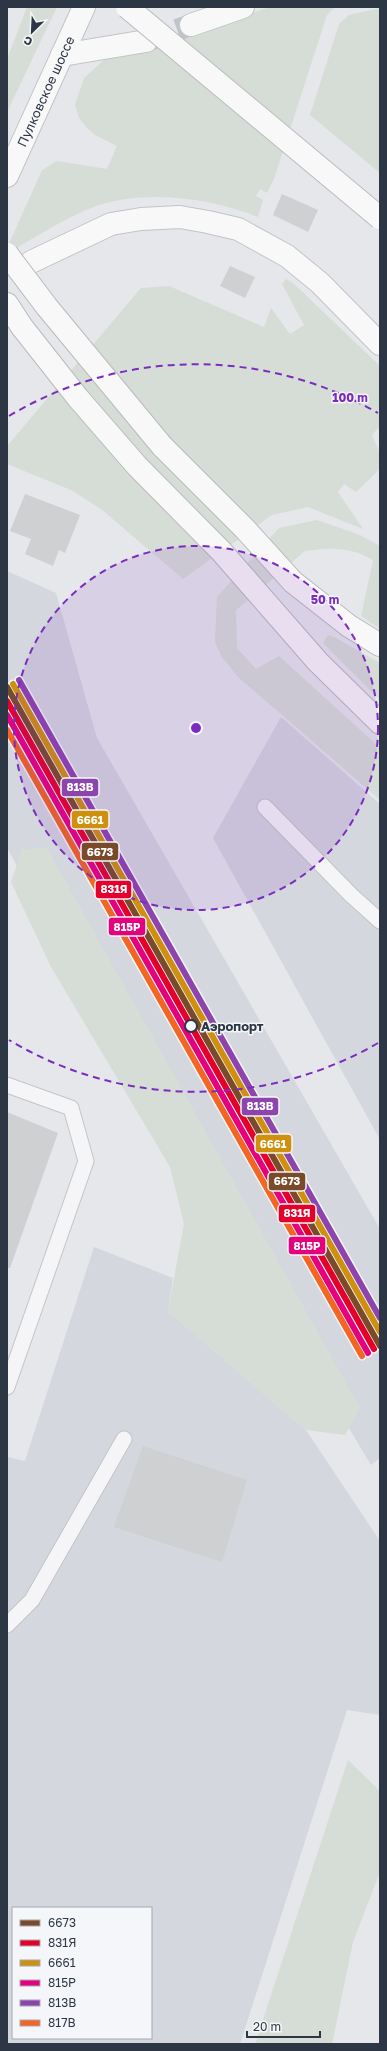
<svg xmlns="http://www.w3.org/2000/svg" width="387" height="2051" font-family="'Golos Text',sans-serif">
  <style>
    .built { fill: #d4d7dd; fill-rule: evenodd }
    .green { fill: #d6ddd6 }
    .building { fill: #ced0d2 }
    .lines { fill: none; stroke-linecap: round; stroke-linejoin: round }
    .secondary-tunnel { stroke: #c0c4c9; stroke-width: 22; stroke-dasharray: 22 11; stroke-linecap: butt }
    .lane-casing { stroke: #c3c5c8; stroke-width: 17 }
    .secondary-casing { stroke: #c3c5c8; stroke-width: 24 }
    .primary-casing { stroke: #c2c4c8; stroke-width: 24 }
    .highway-casing { stroke: #b8bbbf; stroke-width: 24 }
    .lane { stroke: #f5f5f7; stroke-width: 15 }
    .secondary { stroke: #f8f8f8; stroke-width: 22 }
    .primary { stroke: #f8f8f8; stroke-width: 22 }
    .highway { stroke: #f8f8f8; stroke-width: 22 }
    .highway-bridge-casing { stroke: #b8bbbf; stroke-width: 24; stroke-linecap: butt }
    .highway-bridge { stroke: #f8f8f8; stroke-width: 22 }
    .rail-1-casing { stroke: #f4f6f9; stroke-width: 9 }
    .rail-2-casing { stroke: #f4f6f9; stroke-width: 9 }
    .rail-3-casing { stroke: #f4f6f9; stroke-width: 9 }
    .rail-4-casing { stroke: #f4f6f9; stroke-width: 9 }
    .rail-5-casing { stroke: #f4f6f9; stroke-width: 9 }
    .rail-6-casing { stroke: #f4f6f9; stroke-width: 9 }
    .rail-1 { stroke: #7a4b2a; stroke-width: 6 }
    .rail-2 { stroke: #e4002b; stroke-width: 6 }
    .rail-3 { stroke: #ce900e; stroke-width: 6 }
    .rail-4 { stroke: #e5007d; stroke-width: 6 }
    .rail-5 { stroke: #8e44ad; stroke-width: 6 }
    .rail-6 { stroke: #f26522; stroke-width: 6 }
    .ring { fill: none; stroke: #7b2cbf; stroke-width: 2; stroke-dasharray: 7 5 }
    .stop-dot { fill: #f4f6f9; stroke: #2c3644; stroke-width: 2 }
    .labels { text-anchor: middle; dominant-baseline: central; stroke-width: 3; stroke-linejoin: round; paint-order: stroke }
    .street-label { font-size: 13px; fill: #2c3644; stroke: #f4f6f9 }
    .stop-label { font-size: 13px; font-weight: bold; fill: #2c3644; stroke: #f4f6f9; text-anchor: start }
    .centre { fill: #7b2cbf; stroke: #f4f6f9; stroke-width: 2 }
    .ring-label { font-size: 12px; text-anchor: middle; font-weight: bold; fill: #7b2cbf; stroke: #f4f6f9; stroke-width: 3; stroke-linejoin: round; paint-order: stroke }
    .line-badge { stroke: #f4f6f9; stroke-width: 1.5 }
    .badge-label { font-size: 11px; text-anchor: middle; font-weight: bold; fill: #fff }
  </style>
  <rect width="100%" height="100%" fill="#e5e7ea"/>
  <g class="built">
    <polygon points="7,571 56,593 97,738 380,1229 380,1458 371,1465 79,975 7,848"/>
    <polygon points="281,717 380,804 379,1138 213,838"/>
    <path d="M94 1247 173 1278 168 1311 306 1430 380 1541V1715L347 1710 240 2044H7V1457L25 1461ZM13 1908H151V2038H13Z"/>
  </g>
  <g class="green">
    <polygon points="27,7 57,7 7,112 7,59"/>
    <path d="M271 7H335L327 15 274 179 267 193 260 189 256 196 263 200 258 217C211 198 145 189 96 206 65 218 35 237 7 254V248L42 170 57 161 107 169 117 146 95 135 87 128 79 118 75 105 84 78 106 58Z"/>
    <polygon points="380,8 380,173 310,115 339,24 349,15"/>
    <polygon points="286,279 293,283 380,366 380,426 372,435 380,453 380,469 356,492 344,484 338,492 363,529 308,507 272,515 183,579 101,509 71,490 7,464 7,446 141,288 169,286 264,327 271,308 290,334 304,325 282,284"/>
    <path d="M317 520 360 535 380 546V629L361 616 373 560C352 547 329 547 305 551L236 610 237 648 256 669 279 656 380 748V800L238 677 222 657 215 642 217 597 279 528Z"/>
    <polygon points="328,635 334,637 380,663 380,700 323,643"/>
    <polygon points="47,848 360,1408 345,1435 306,1430 168,1311 184,1224 170,1167 51,967 11,882 22,849"/>
    <polygon points="348,1760 380,1791 380,1872 353,1942 332,2044 255,2044"/>
  </g>
  <g class="building">
    <polygon points="282,194 318,210 308,232 273,215"/>
    <polygon points="230,266 255,277 245,298 220,286"/>
    <polygon points="25,494 80,515 65,553 59,550 53,566 25,554 31,539 10,531"/>
    <polygon points="7,1112 58,1133 10,1268 7,1268"/>
    <polygon points="143,1446 247,1480 222,1562 114,1527"/>
  </g>
  <g class="lines">
    <polyline class="secondary-tunnel" points="146,41 191,25"/>
    <defs>
      <g id="lane">
        <polyline points="265,807 351,895 380,921"/>
        <polyline points="7,1085 71,1108 86,1161 7,1387"/>
        <polyline points="7,1625 32,1600 124,1439"/>
      </g>
      <g id="secondary">
        <polyline points="191,25 243,7"/>
        <polyline points="62,55 146,41"/>
      </g>
      <g id="primary">
        <path id="s1" d="M7 176 84 7"/>
        <polyline points="31,262 111,224 141,219 180,217 208,222 238,229 287,256 320,283 380,344"/>
      </g>
      <g id="highway">
        <polyline points="7,304 22,327 78,398 137,466 221,551 318,662 380,723"/>
        <polyline points="162,446 245,529 293,582 349,626 380,645"/>
      </g>
    </defs>
    <use href="#lane" class="lane-casing"/>
    <use href="#secondary" class="secondary-casing"/>
    <use href="#primary" class="primary-casing"/>
    <use href="#highway" class="highway-casing"/>
    <use href="#lane" class="lane"/>
    <use href="#secondary" class="secondary"/>
    <use href="#primary" class="primary"/>
    <use href="#highway" class="highway"/>
    <defs>
      <g id="highway-bridge">
        <polyline points="127,7 380,218"/>
        <polyline points="7,254 47,307 162,446"/>
      </g>
    </defs>
    <use href="#highway-bridge" class="highway-bridge-casing"/>
    <use href="#highway-bridge" class="highway-bridge"/>
    <defs>
      <polyline id="rail-1" points="7,687 380,1346"/>
      <polyline id="rail-2" points="7,701 374,1349"/>
      <polyline id="rail-3" points="13,684 380,1332"/>
      <polyline id="rail-4" points="7,715 368,1353"/>
      <polyline id="rail-5" points="19,680 380,1318"/>
      <polyline id="rail-6" points="7,730 362,1356"/>
    </defs>
    <use href="#rail-1" class="rail-1-casing"/>
    <use href="#rail-2" class="rail-2-casing"/>
    <use href="#rail-3" class="rail-3-casing"/>
    <use href="#rail-4" class="rail-4-casing"/>
    <use href="#rail-5" class="rail-5-casing"/>
    <use href="#rail-6" class="rail-6-casing"/>
    <use href="#rail-1" class="rail-1"/>
    <use href="#rail-2" class="rail-2"/>
    <use href="#rail-3" class="rail-3"/>
    <use href="#rail-4" class="rail-4"/>
    <use href="#rail-5" class="rail-5"/>
    <use href="#rail-6" class="rail-6"/>
  </g>
  <circle cx="196" cy="728" r="182" fill="#7b2cbf" fill-opacity=".12"/>
  <g class="ring">
    <circle cx="196" cy="728" r="182"/>
    <path d="M378 1043A364 364 0 0 1 9 1040M9 416A364 364 0 0 1 378 413"/>
  </g>
  <circle class="stop-dot" cx="191" cy="1026" r="6"/>
  <g class="labels">
    <g class="street-label">
      <text stroke="none"><textPath href="#s1" startOffset="93">Пулковское шоссе</textPath></text>
    </g>
    <g class="stop-label">
      <text x="201" y="1026">Аэропорт</text>
    </g>
  </g>
  <circle cx="196" cy="728" r="6" class="centre"/>
  <g class="ring-label">
    <text x="350" y="402">100 m</text>
    <text x="325" y="604">50 m</text>
  </g>
  <g class="line-badge">
    <rect x="61" y="778" width="38" height="19" rx="4" fill="#8e44ad"/>
    <rect x="71" y="810" width="38" height="19" rx="4" fill="#ce900e"/>
    <rect x="81" y="842" width="38" height="19" rx="4" fill="#7a4b2a"/>
    <rect x="95" y="880" width="37" height="19" rx="4" fill="#e4002b"/>
    <rect x="108" y="917" width="38" height="19" rx="4" fill="#e5007d"/>
    <rect x="241" y="1097" width="38" height="19" rx="4" fill="#8e44ad"/>
    <rect x="255" y="1134" width="37" height="19" rx="4" fill="#ce900e"/>
    <rect x="268" y="1172" width="38" height="19" rx="4" fill="#7a4b2a"/>
    <rect x="278" y="1204" width="38" height="19" rx="4" fill="#e4002b"/>
    <rect x="288" y="1236" width="38" height="19" rx="4" fill="#e5007d"/>
  </g>
  <g class="badge-label">
    <text x="80" y="791">813В</text>
    <text x="90" y="824">6661</text>
    <text x="100" y="856">6673</text>
    <text x="114" y="893">831Я</text>
    <text x="127" y="931">815Р</text>
    <text x="260" y="1110">813В</text>
    <text x="273" y="1148">6661</text>
    <text x="287" y="1185">6673</text>
    <text x="297" y="1217">831Я</text>
    <text x="307" y="1250">815Р</text>
  </g>
  <rect width="387" height="2051" fill="none" stroke="#2c3644" stroke-width="16"/>
  <rect x="12" y="1907" width="140" height="132" fill="#f4f6f9" stroke="#a4a9b1"/>
  <rect x="20" y="1920" width="20" height="6" fill="#7a4b2a" stroke="#a4a9b1"/>
  <text x="48" y="1927" font-size="12" fill="#2c3644">6673</text>
  <rect x="20" y="1940" width="20" height="6" fill="#e4002b" stroke="#a4a9b1"/>
  <text x="48" y="1947" font-size="12" fill="#2c3644">831Я</text>
  <rect x="20" y="1960" width="20" height="6" fill="#ce900e" stroke="#a4a9b1"/>
  <text x="48" y="1967" font-size="12" fill="#2c3644">6661</text>
  <rect x="20" y="1980" width="20" height="6" fill="#e5007d" stroke="#a4a9b1"/>
  <text x="48" y="1987" font-size="12" fill="#2c3644">815Р</text>
  <rect x="20" y="2000" width="20" height="6" fill="#8e44ad" stroke="#a4a9b1"/>
  <text x="48" y="2007" font-size="12" fill="#2c3644">813В</text>
  <rect x="20" y="2020" width="20" height="6" fill="#f26522" stroke="#a4a9b1"/>
  <text x="48" y="2027" font-size="12" fill="#2c3644">817В</text>
  <g transform="translate(32 32) rotate(204)" stroke="#f4f6f9" stroke-width="3" paint-order="stroke">
  <path d="M0-3L7 15L0 10L-7 15Z" fill="#2c3644"/>
  <text y="-6" font-size="11" font-weight="bold" text-anchor="middle" fill="#2c3644">С</text>
  </g>
  <path d="M247 2031v6h73v-6" fill="none" stroke="#2c3644" stroke-width="2"/>
  <text x="253" y="2031" font-size="12" fill="#2c3644" stroke="#f4f6f9" stroke-width="3" paint-order="stroke">20 m</text>
</svg>
